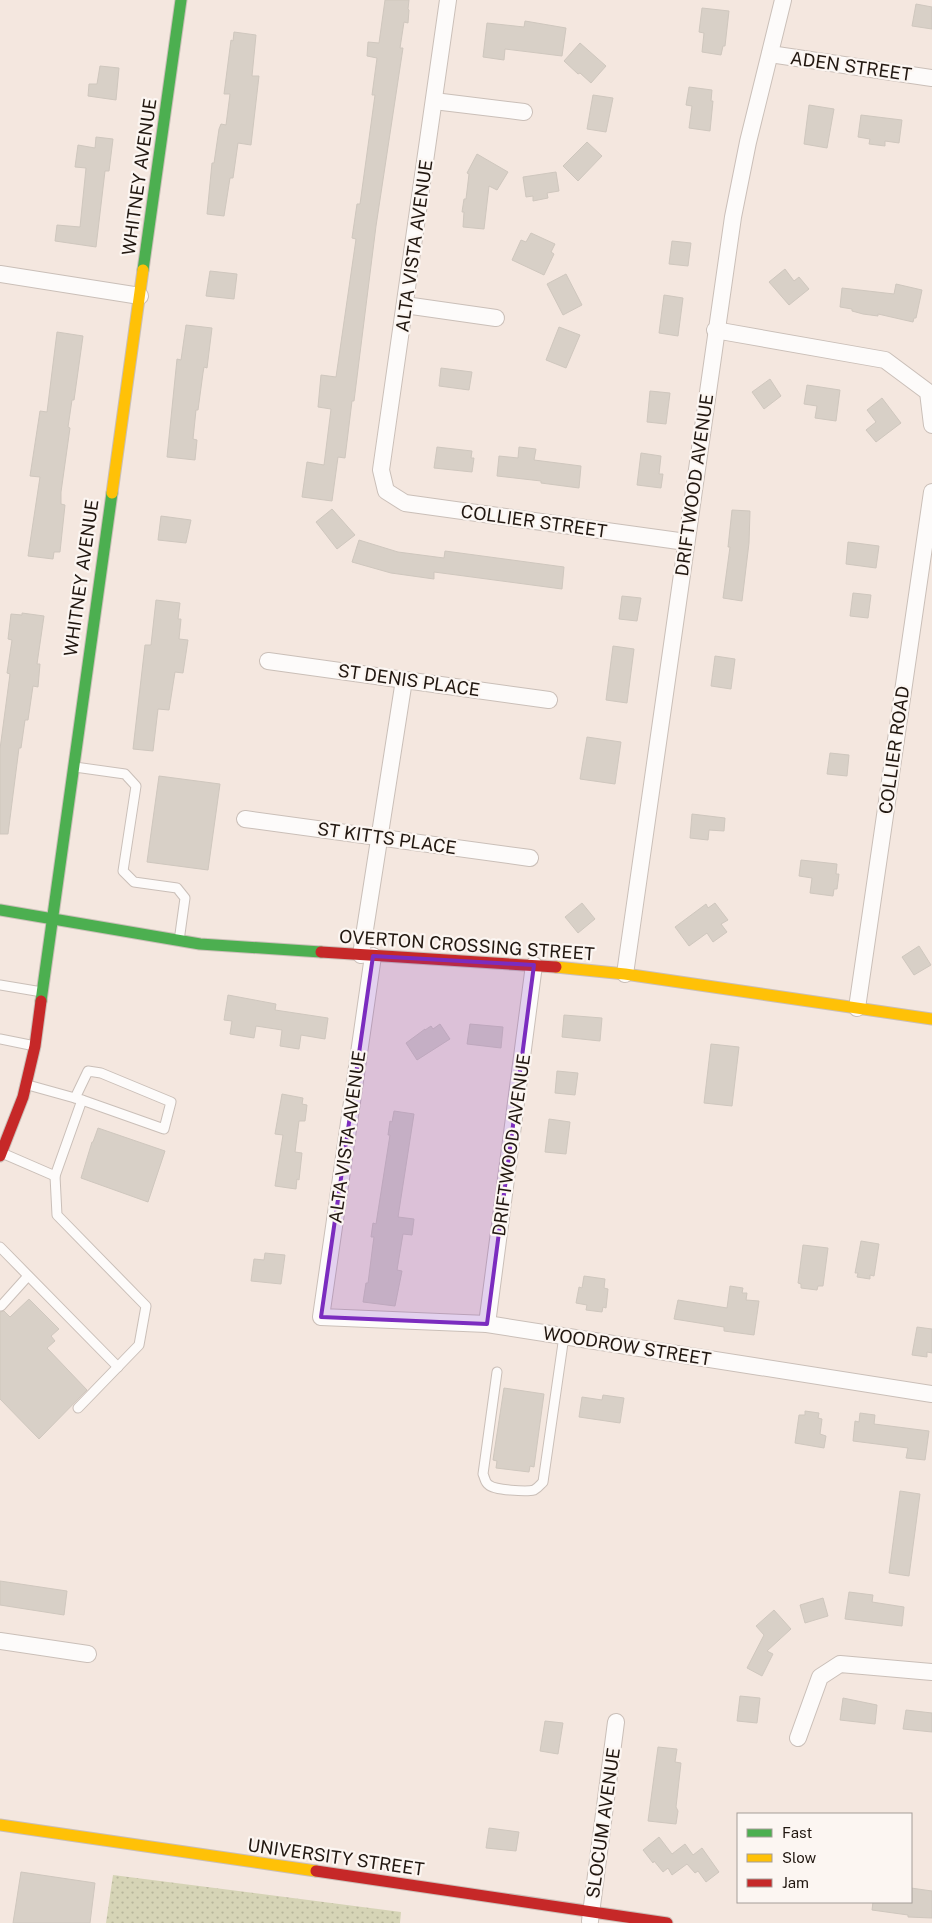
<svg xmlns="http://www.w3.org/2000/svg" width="932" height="1923" font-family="'Public Sans',sans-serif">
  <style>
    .park { fill: url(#park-dots) }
    .building { fill: #d8d0c7; stroke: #cfc7be }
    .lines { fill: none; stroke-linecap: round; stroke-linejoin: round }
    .lane-casing { stroke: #cabfb8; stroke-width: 11 }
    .street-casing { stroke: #cabfb8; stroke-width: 18 }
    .fast-casing { stroke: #cabfb8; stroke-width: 13 }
    .slow-casing { stroke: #cabfb8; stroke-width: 13 }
    .jam-casing { stroke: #cabfb8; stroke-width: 13 }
    .lane { stroke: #fdfbfa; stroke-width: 9 }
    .street { stroke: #fdfbfa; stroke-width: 16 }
    .fast { stroke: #4caf50; stroke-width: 11 }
    .slow { stroke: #ffc107; stroke-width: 11 }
    .jam { stroke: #c62828; stroke-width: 11 }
    .marked { fill: #7b2cbf; fill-opacity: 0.2; stroke: #7b2cbf; stroke-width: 4; stroke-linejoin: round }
    .labels { text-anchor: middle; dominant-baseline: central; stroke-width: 4.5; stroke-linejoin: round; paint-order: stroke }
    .street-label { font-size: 18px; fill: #211710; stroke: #fcf6f2 }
  </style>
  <defs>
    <pattern id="park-dots" width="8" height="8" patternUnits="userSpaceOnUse" patternTransform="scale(1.25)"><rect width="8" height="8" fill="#d6d4b6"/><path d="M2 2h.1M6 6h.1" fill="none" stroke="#b7b59b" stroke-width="1.8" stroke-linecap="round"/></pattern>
  </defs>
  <rect width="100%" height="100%" fill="#f4e7df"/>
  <polygon class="park" points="113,1875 401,1912 400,1923 106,1923"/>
  <g class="building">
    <polygon points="385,0 409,0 408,9 409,10 408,23 404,22 400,48 403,48 401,61 376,226 354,401 352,401 345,458 338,457 332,501 302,497 307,462 324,465 331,409 318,407 321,375 336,377 356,239 352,238 357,204 360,204 375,95 372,95 377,58 367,56 368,42 379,43"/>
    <polygon points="916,4 932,7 932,29 912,26"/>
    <polygon points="702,8 729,11 725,46 723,46 721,55 702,52 704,33 699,32"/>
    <polygon points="525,21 566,28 562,56 505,49 504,60 483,57 487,23 524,27"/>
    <polygon points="234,32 256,35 252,76 259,76 251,145 238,143 233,178 230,178 224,216 207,214 212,163 214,163 219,129 221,124 226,125 230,94 224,94 231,40 233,41"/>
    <polygon points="580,43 606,66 591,83 580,73 578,74 564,61"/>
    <polygon points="100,66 119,68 116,100 88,96 89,84 97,84"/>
    <polygon points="689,87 712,90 711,101 713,101 710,131 689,128 692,106 686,105"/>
    <polygon points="593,95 613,98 606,132 587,129"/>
    <polygon points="809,105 834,109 827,148 804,144"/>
    <polygon points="861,115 902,120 899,143 885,141 885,146 869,144 870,139 858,137"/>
    <polygon points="96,137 113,139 109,171 105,171 96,247 55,241 57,225 80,227 86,168 75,167 78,145 95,148"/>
    <polygon points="587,142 602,156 578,181 563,166"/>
    <polygon points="477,154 508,172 497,190 489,186 484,229 463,227 464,212 462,212 464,199 466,199 469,174 467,173"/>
    <polygon points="556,172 559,191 547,193 548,198 533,201 533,196 526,197 523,177"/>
    <polygon points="531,233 555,244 551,252 554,254 544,275 512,260 521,240 526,242"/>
    <polygon points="672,241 691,243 688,266 669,264"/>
    <polygon points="785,269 794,281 799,277 809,289 789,305 769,282"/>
    <polygon points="210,271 237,274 234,299 206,296"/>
    <polygon points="566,274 582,305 563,315 547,284"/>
    <polygon points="896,284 922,290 916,318 914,318 913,322 878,314 878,316 863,314 852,311 852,309 840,307 842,288 894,294"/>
    <polygon points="664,295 683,298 678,336 659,333"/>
    <polygon points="186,325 212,328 207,368 204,367 203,373 198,410 196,410 193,439 197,440 195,460 167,457 177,359 181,360"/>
    <polygon points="559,327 580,335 566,368 546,360"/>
    <polygon points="57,332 83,336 74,400 72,400 68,427 70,428 61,492 61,504 65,505 60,552 54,552 53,559 28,556 40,477 30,476 40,411 47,412"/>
    <polygon points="441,368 472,372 469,390 439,386"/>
    <polygon points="770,379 781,396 764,409 752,392"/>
    <polygon points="807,385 840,390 836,421 815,418 817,406 804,404"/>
    <polygon points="650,391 670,393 666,424 647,422"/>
    <polygon points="882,398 901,423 876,442 866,430 876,422 867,410"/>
    <polygon points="437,447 472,451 471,458 474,458 472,472 434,468"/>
    <polygon points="519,447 536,449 534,460 581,466 579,488 541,483 541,481 497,476 499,456 518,458"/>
    <polygon points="641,453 661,456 659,474 663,474 661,488 637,485"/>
    <polygon points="332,509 355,535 337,549 316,522"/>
    <polygon points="732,510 750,511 749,543 742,601 723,598 730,547 728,547"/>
    <polygon points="161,516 191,520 186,543 158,540"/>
    <polygon points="359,540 398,552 444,558 445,551 564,567 562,589 434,572 434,579 391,573 352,562"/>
    <polygon points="848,542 879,546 876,568 846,564"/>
    <polygon points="853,593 871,595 868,618 850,616"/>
    <polygon points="622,596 641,598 637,621 619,619"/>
    <polygon points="156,600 180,603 178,619 181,619 179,639 188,640 183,673 175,672 169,710 158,709 153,751 133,749 145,645 151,645"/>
    <polygon points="22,613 44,616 37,664 40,664 38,687 33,686 28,720 25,720 21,748 19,748 8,834 0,834 0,749 10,674 7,673 12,640 8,639 11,614 22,615"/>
    <polygon points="613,646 634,649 627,703 606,700"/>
    <polygon points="715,656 735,659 731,689 711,686"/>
    <polygon points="587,737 621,742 615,784 580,779"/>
    <polygon points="830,753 849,755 847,776 827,774"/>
    <polygon points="159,776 220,784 208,870 147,862"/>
    <polygon points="692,814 725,818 724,831 709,830 708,840 690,838"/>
    <polygon points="801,860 837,864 836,874 839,874 837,889 834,889 833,896 810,893 812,878 799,876"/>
    <polygon points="582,903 595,919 578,933 565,917"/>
    <polygon points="715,903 728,920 721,924 727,932 713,942 707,933 689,946 675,927 706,904 708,908"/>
    <polygon points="919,946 931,965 914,975 902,957"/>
    <polygon points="228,995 276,1004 275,1010 328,1018 325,1039 301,1035 299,1049 280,1046 282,1030 256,1026 254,1038 230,1034 232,1021 224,1020"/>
    <polygon points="564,1015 602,1018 600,1041 562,1037"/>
    <polygon points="440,1024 450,1039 417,1060 406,1043 425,1029 425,1030 431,1026 433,1029"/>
    <polygon points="470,1024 503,1027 501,1048 467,1044"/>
    <polygon points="711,1044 739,1047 732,1106 704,1103"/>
    <polygon points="557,1071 578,1073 575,1095 555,1093"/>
    <polygon points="282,1094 303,1098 302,1104 307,1105 305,1121 299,1121 295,1152 302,1153 299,1180 297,1179 296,1189 275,1186 283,1135 275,1134"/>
    <polygon points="394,1111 414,1114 398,1217 414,1219 412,1235 403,1234 397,1270 402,1271 395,1306 363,1302 366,1283 368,1283 373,1244 374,1237 371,1237 373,1223 376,1224 390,1135 388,1135 390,1121 392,1122"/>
    <polygon points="549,1119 570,1122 566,1154 545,1152"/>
    <polygon points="98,1128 165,1151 148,1202 81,1178 92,1142 93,1142"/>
    <polygon points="861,1241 879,1244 874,1276 870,1275 870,1279 857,1277 858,1273 855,1273"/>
    <polygon points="803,1245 828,1248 823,1286 818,1286 817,1290 801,1288 801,1284 798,1283"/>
    <polygon points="265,1253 285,1255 281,1284 251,1281 254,1259 264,1260"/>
    <polygon points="584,1276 605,1279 604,1288 608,1289 606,1308 603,1307 602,1312 586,1310 587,1305 576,1303 579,1287 582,1288"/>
    <polygon points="730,1286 743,1288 742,1293 747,1293 746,1300 759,1301 754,1335 724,1331 724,1327 674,1319 678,1300 727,1308"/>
    <polygon points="29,1299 59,1329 51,1336 55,1341 47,1348 87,1390 39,1439 0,1399 0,1312 4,1311 10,1317"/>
    <polygon points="917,1327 932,1329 932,1353 927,1352 927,1357 912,1355"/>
    <polygon points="504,1388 544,1394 534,1467 530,1466 529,1472 496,1468 497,1461 493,1460"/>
    <polygon points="603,1395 624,1398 620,1423 579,1417 582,1397 602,1400"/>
    <polygon points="805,1411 819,1413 818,1418 822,1419 820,1434 826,1436 824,1448 795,1443 799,1415 805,1415"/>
    <polygon points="860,1413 875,1415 874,1424 929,1431 925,1460 906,1458 908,1448 853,1441 855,1421 859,1422"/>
    <polygon points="900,1491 920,1494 909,1576 889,1573"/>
    <polygon points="0,1581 67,1591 64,1615 0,1605"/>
    <polygon points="849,1592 873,1595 872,1602 904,1607 902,1626 845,1619"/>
    <polygon points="823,1598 828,1616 805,1623 800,1605"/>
    <polygon points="774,1610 791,1629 767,1651 773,1654 762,1676 747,1668 764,1635 756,1626"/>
    <polygon points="740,1696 760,1698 757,1723 737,1721"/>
    <polygon points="843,1698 877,1705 875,1724 840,1720"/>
    <polygon points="906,1710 932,1713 932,1732 903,1729"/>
    <polygon points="545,1721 563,1723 558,1754 540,1751"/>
    <polygon points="658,1747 677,1749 675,1762 681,1763 676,1807 678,1811 676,1824 648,1821"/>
    <polygon points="489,1828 519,1832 516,1851 486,1848"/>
    <polygon points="659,1837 672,1854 685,1844 693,1855 702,1848 719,1872 706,1882 698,1871 695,1873 687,1864 672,1875 668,1868 663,1872 654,1861 653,1863 643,1850"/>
    <polygon points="21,1872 95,1883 90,1923 13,1923"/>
    <polygon points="911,1888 932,1891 932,1918 908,1917 908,1915 872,1910 873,1902 911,1902"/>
  </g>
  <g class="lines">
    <defs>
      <g id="lane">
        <polyline points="75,767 125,774 136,786 123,871 134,882 177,888 185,898 179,941"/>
        <polyline points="0,985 42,992"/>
        <polyline points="0,1039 35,1046"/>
        <polyline points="75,1098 88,1071 101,1073 171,1102 164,1129 82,1100"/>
        <polyline points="2,1153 55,1176 82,1100 28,1085"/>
        <polyline points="55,1176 57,1215 146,1306 139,1345 78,1408"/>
        <polyline points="0,1247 118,1367"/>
        <polyline points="1,1306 28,1276"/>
        <path d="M497 1372 483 1474C485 1478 485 1483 489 1485 494 1490 527 1492 534 1490 538 1488 540 1485 543 1482L564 1336"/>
      </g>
      <g id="street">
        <polyline points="448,0 381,470 386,491 405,503 686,542"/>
        <polyline points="770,54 932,78"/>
        <polyline points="434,101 524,112"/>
        <polyline points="0,274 140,296"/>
        <polyline points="405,305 496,318"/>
        <polyline points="715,330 885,360 928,392 932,425"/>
        <polyline points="268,661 549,700"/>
        <polyline points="245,819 530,858"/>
        <polyline points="361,955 404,680"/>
        <polyline points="373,956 321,1317 487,1324 932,1394"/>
        <polyline points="625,974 733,217 748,142 783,0"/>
        <polyline points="857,1008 932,492"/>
        <polyline points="487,1324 534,965"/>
        <polyline points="0,1641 88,1654"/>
        <polyline points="798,1738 820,1677 840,1664 932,1672"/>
        <polyline points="590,1921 616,1722"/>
      </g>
      <g id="fast">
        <polyline points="143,270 181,0"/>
        <polyline points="0,910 200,944 321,952"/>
        <polyline points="41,1001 112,493"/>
      </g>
      <g id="slow">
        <polyline points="112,493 143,270"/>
        <polyline points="556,967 625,974 932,1019"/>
        <polyline points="0,1825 316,1871"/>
      </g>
      <g id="jam">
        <polyline points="321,952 556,967"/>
        <polyline points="0,1156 23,1097 35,1046 41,1001"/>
        <polyline points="316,1871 667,1923"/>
      </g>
    </defs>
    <use href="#lane" class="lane-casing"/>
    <use href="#street" class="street-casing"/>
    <use href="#fast" class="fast-casing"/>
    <use href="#slow" class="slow-casing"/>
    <use href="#jam" class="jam-casing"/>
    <use href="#lane" class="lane"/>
    <use href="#street" class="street"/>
    <use href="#fast" class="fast"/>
    <use href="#slow" class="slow"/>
    <use href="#jam" class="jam"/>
  </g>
  <path class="marked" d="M373 956 534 965 487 1324 321 1317Z"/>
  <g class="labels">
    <g class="street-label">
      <text transform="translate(851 66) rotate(8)">ADEN STREET</text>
      <text transform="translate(139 177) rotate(-82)">WHITNEY AVENUE</text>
      <text transform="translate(414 246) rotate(-82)">ALTA VISTA AVENUE</text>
      <text transform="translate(694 485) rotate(-82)">DRIFTWOOD AVENUE</text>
      <text transform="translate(534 521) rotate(8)">COLLIER STREET</text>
      <text transform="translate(81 578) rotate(-82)">WHITNEY AVENUE</text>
      <text transform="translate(409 680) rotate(8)">ST DENIS PLACE</text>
      <text transform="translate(894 750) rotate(-82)">COLLIER ROAD</text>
      <text transform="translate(387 838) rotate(8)">ST KITTS PLACE</text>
      <text transform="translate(467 945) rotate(4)">OVERTON CROSSING STREET</text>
      <text transform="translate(347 1137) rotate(-82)">ALTA VISTA AVENUE</text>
      <text transform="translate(511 1145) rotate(-82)">DRIFTWOOD AVENUE</text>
      <text transform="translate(627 1346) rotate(9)">WOODROW STREET</text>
      <text transform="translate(603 1823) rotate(-82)">SLOCUM AVENUE</text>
      <text transform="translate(336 1857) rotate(8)">UNIVERSITY STREET</text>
    </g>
  </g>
  <rect x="737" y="1813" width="175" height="90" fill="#fcf6f2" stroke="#a49d98"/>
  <rect x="747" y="1829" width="25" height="8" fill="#4caf50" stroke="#a49d98"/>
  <text x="782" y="1838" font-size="15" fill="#211710">Fast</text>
  <rect x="747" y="1854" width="25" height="8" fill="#ffc107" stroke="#a49d98"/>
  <text x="782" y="1863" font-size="15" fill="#211710">Slow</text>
  <rect x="747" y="1879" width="25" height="8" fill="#c62828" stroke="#a49d98"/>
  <text x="782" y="1888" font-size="15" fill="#211710">Jam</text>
</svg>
